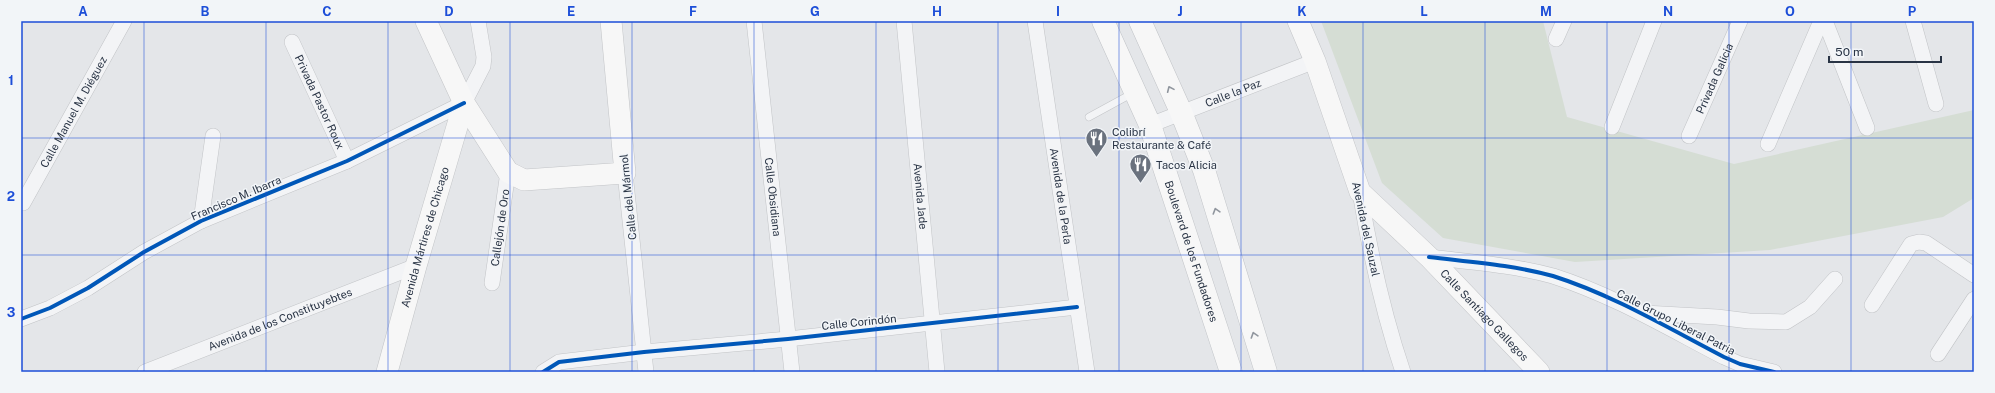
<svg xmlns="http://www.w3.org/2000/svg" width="1995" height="393" font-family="'Public Sans',sans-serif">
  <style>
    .green { fill: #d5ddd4 }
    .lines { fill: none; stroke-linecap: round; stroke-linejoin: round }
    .lane-casing { stroke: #c2c4c7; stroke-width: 8 }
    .street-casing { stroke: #c2c4c7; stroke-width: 16 }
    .secondary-casing { stroke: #c2c4c7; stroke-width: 22 }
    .primary-casing { stroke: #c0c3c7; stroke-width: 23 }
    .lane { stroke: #f3f4f6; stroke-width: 7 }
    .street { stroke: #f3f4f6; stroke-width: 15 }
    .secondary { stroke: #f7f7f7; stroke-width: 21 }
    .primary { stroke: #f7f7f7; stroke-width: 22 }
    .cycleway-casing { stroke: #f2f5f8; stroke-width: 6 }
    .cycleway { stroke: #0057b8; stroke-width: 4 }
    .oneway { stroke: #90969e }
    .grid { fill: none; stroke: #1d4ed8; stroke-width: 1; stroke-opacity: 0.55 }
    .labels { text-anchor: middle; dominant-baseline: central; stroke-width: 3; stroke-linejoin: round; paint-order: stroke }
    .street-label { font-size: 11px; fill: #293445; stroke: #f2f5f8 }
    .poi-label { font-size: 11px; fill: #293445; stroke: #f2f5f8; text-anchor: start }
    .neatline { fill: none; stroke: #1d4ed8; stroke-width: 1.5 }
    .grid-label { font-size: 13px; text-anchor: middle; font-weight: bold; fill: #1d4ed8 }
  </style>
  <rect width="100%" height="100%" fill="#e4e6e9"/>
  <polygon class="green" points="1321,21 1543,21 1567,117 1734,164 1974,110 1974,198 1943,217 1770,250 1575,262 1443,238 1382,183"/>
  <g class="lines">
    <defs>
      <polyline id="lane" points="1089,117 1133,93"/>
      <g id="street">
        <path id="s1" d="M754 21 792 372"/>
        <path id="s2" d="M904 21 937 372"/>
        <path id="s3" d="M1035 21 1087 372"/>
        <polyline points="1825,21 1867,128"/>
        <polyline points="1913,21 1936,104"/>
        <polyline points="1556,39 1564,21"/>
        <path id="s4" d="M292 42 347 161"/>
        <path id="s5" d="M1150 125 1315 61"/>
        <polyline points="1612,127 1654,21"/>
        <path id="s6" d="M1689 136 1740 21"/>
        <polyline points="1768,144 1821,21"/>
        <polyline points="625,173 646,372"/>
        <path d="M1360 192C1370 253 1383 313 1403 372"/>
        <path id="s7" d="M23 203 124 21"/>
        <polyline points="201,221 213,136"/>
        <path d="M1429 257C1470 262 1513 265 1553 276 1613 295 1668 328 1724 357L1740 364 1774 372"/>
        <path id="s8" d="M492 283 508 172"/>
        <polyline points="1872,305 1911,244 1919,242 1926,243 1974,275"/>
        <polyline points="1644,313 1717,317 1749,321 1786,322 1810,307 1835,279"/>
        <polyline points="21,319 50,308 88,288 144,252 201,221 347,161 464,103 483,66 484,57 478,21"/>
        <polyline points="1938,354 1974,299"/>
        <path id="s9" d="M145 372 416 266"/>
        <polyline points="543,372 559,362 644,352 788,339 1077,307"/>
      </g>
      <g id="secondary">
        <polyline points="426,21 464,103 508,172 524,180 625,173 611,21"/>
        <path id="s10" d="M1298 21 1315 61 1360 192 1429 257 1539 372"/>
        <path id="s11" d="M387 372 416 266 464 103"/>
      </g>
      <g id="primary">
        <path id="s12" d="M1103 21 1150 125 1231 372"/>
        <polyline points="1140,21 1181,112 1204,170 1266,372"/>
      </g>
    </defs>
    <use href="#lane" class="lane-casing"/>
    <use href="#street" class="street-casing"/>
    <use href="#secondary" class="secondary-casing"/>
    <use href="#primary" class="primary-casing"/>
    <use href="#lane" class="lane"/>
    <use href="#street" class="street"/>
    <use href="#secondary" class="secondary"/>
    <use href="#primary" class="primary"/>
    <defs>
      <g id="cycleway">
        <path d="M1429 257C1470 262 1513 265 1553 276 1613 295 1668 328 1724 357L1740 364 1774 372"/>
        <polyline points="21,319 50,308 88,288 144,252 201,221 347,161 464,103"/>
        <polyline points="543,372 559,362 644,352 788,339 1077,307"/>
      </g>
    </defs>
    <use href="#cycleway" class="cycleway-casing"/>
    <use href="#cycleway" class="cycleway"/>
  </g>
  <defs><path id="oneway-chevron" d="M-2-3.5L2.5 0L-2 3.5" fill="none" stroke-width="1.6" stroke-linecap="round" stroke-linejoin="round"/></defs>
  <g class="oneway">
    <use href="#oneway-chevron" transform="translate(1170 89) rotate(-114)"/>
    <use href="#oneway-chevron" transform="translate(1216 211) rotate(-107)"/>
    <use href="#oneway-chevron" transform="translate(1254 335) rotate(-108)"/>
  </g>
  <path class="grid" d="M144 21V372M266 21V372M388 21V372M510 21V372M632 21V372M754 21V372M876 21V372M998 21V372M1119 21V372M1241 21V372M1363 21V372M1485 21V372M1607 21V372M1729 21V372M1851 21V372M21 138H1974M21 255H1974"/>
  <defs>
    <symbol id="restaurant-pin" viewBox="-11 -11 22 30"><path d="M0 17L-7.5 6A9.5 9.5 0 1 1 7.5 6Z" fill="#6a727e" stroke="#f2f5f8"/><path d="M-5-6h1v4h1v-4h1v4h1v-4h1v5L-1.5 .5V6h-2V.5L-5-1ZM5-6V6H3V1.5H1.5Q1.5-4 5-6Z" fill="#fff"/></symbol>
  </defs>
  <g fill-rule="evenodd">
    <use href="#restaurant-pin" x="1084" y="126" width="25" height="34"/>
    <use href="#restaurant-pin" x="1128" y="152" width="25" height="34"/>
  </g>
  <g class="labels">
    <g class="street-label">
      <text stroke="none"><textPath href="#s6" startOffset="63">Privada Galicia</textPath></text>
      <text stroke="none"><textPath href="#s5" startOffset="89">Calle la Paz</textPath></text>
      <text stroke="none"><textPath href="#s4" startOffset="66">Privada Pastor Roux</textPath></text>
      <text stroke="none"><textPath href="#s7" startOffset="104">Calle Manuel M. Diéguez</textPath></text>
      <text stroke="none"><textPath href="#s1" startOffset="177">Calle Obsidiana</textPath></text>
      <text transform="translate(628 197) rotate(-96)">Calle del Mármol</text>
      <text stroke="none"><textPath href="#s2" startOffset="176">Avenida Jade</textPath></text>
      <text stroke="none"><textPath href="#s3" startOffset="177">Avenida de la Perla</textPath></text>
      <text transform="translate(236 198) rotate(-23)">Francisco M. Ibarra</text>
      <text stroke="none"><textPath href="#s8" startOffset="56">Callejón de Oro</textPath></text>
      <text transform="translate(1366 229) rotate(78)">Avenida del Sauzal</text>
      <text stroke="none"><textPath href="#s11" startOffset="140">Avenida Mártires de Chicago</textPath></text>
      <text stroke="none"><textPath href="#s12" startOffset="247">Boulevard de los Fundadores</textPath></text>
      <text stroke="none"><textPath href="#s10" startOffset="357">Calle Santiago Gallegos</textPath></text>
      <text stroke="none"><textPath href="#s9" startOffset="145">Avenida de los Constituyebtes</textPath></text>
      <text transform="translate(859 322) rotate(-6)">Calle Corindón</text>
      <text transform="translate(1676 322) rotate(27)">Calle Grupo Liberal Patria</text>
    </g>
    <g class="poi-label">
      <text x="1112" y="132">Colibrí<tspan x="1112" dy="13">Restaurante &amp; Café</tspan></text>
      <text x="1156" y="165">Tacos Alicia</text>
    </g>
  </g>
  <rect width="1995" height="393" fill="none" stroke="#f2f5f8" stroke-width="44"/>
  <path d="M1829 56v6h112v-6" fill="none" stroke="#293445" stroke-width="2"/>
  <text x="1835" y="56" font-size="12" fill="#293445" stroke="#f2f5f8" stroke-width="3" paint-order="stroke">50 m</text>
  <rect x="22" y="22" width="1951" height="349" class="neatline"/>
  <g class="grid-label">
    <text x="83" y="16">A</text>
    <text x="205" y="16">B</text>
    <text x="327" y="16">C</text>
    <text x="449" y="16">D</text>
    <text x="571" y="16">E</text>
    <text x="693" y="16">F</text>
    <text x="815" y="16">G</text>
    <text x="937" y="16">H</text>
    <text x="1058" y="16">I</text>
    <text x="1180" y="16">J</text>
    <text x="1302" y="16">K</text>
    <text x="1424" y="16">L</text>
    <text x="1546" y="16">M</text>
    <text x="1668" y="16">N</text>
    <text x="1790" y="16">O</text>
    <text x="1912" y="16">P</text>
    <text x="11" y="85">1</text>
    <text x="11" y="201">2</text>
    <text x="11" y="317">3</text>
  </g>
</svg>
